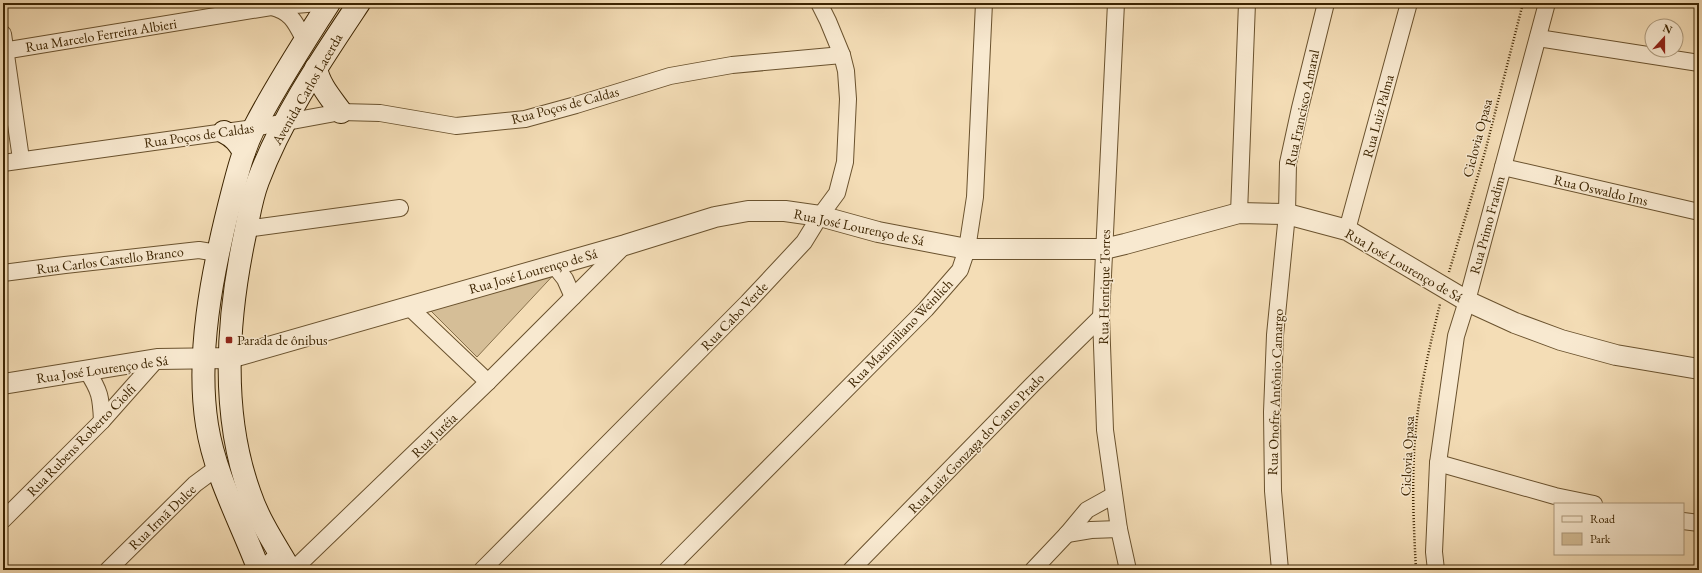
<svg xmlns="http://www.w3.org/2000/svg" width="1702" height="573" font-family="'EB Garamond',serif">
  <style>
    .green { fill: #d5be97; stroke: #88714c }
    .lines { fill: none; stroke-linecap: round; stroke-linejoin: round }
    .minor-casing { stroke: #6a522e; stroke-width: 18 }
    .tertiary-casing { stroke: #6a522e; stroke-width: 22 }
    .secondary-casing { stroke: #3c2401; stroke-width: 24 }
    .path { stroke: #3c2401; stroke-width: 2.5; stroke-dasharray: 1 2; stroke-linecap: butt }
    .minor { stroke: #f8e9d0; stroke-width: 16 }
    .tertiary { stroke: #f8e9d0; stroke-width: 20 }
    .secondary { stroke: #f8e9d0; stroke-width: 22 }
    .poi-dot { fill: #8f2418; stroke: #f8e9d0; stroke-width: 1.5 }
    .labels { text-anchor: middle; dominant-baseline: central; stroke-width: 3; stroke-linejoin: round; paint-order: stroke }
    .street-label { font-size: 14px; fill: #3c2401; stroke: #f8e9d0 }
    .poi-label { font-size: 14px; fill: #3c2401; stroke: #f8e9d0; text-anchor: start }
  </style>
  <rect width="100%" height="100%" fill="#f4ddb6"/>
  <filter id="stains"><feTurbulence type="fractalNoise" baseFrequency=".005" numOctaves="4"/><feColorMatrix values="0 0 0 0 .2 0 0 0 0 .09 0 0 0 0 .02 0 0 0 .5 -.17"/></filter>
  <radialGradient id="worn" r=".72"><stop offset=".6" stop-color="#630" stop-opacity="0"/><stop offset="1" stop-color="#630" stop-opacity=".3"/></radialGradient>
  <polygon class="green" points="560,268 477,357 426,306"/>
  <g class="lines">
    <defs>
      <g id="minor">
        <polyline points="1116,3 1101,317 1105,430 1119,529 1128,570"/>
        <path d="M272 7C292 12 296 24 305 41"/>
        <polyline points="3,34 21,159"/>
        <polyline points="1538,38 1699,63"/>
        <polyline points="3,51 271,7 319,3"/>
        <polyline points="3,163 254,128 341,112 380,113 456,126 525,119 576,105 670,76 732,65 842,55"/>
        <polyline points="1503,167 1699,212"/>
        <polyline points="1239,213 1247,3"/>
        <polyline points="246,229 400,208"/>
        <polyline points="1347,230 1409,3"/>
        <polyline points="554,265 565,279 573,297"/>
        <polyline points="3,273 65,265 199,250 217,253"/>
        <polyline points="409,307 488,382"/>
        <path d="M87 371C100 391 101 397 102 421"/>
        <polyline points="1438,463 1555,496 1594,504"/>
        <polyline points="3,520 102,421 157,359"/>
        <polyline points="1683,521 1699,523"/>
        <polyline points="1067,534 1091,530 1119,529"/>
        <polyline points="108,570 195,484 218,467"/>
        <polyline points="261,570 280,553"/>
        <polyline points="293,570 488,382 625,245"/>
        <polyline points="482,570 748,302 804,242 820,216 837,193 845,162 848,99 846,71 842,55 828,21 819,3"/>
        <polyline points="667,570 926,309 960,270 967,249 975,197 984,3"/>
        <polyline points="851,570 1033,384 1101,317"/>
        <polyline points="1033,570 1067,534 1087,510 1114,495"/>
        <polyline points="1280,570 1273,491 1272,412 1275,335 1287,214 1288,163 1300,108 1326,3"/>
        <polyline points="1436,570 1434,552 1438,463 1456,336 1467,301 1547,3"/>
      </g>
      <polyline id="tertiary" points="3,384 157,359 230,358 625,245 715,217 748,211 785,211 820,216 878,232 967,249 1104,249 1125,244 1239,213 1287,214 1347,230 1467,301 1515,323 1561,340 1616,355 1699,369"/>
      <g id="secondary">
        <path d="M316 68C319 85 331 98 341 112"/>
        <path d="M224 132C234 137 238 142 244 152"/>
        <path d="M259 570C241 522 215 476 207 425 196 355 212 274 229 206 236 179 242 152 254 128 276 85 303 44 329 3"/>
        <path d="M290 570C276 546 259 521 250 494 220 412 227 319 245 234 249 216 251 199 258 181 282 117 321 60 359 3"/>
      </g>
    </defs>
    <use href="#minor" class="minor-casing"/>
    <use href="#tertiary" class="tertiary-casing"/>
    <use href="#secondary" class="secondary-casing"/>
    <g class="path">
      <polyline points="1449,272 1485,152 1523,3"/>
      <path d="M1416 570C1414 532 1412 492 1414 454 1416 404 1428 353 1440 304"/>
    </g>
    <use href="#minor" class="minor"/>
    <use href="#tertiary" class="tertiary"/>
    <use href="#secondary" class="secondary"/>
  </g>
  <rect class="poi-dot" x="225" y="336" width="8" height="8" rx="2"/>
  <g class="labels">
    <g class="street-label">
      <text transform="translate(101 35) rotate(-9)">Rua Marcelo Ferreira Albieri</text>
      <text transform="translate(307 89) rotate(-60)">Avenida Carlos Lacerda</text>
      <text transform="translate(565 105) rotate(-15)">Rua Poços de Caldas</text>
      <text transform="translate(1302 108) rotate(-78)">Rua Francisco Amaral</text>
      <text transform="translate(1378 116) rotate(-75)">Rua Luiz Palma</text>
      <text transform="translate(199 135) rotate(-8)">Rua Poços de Caldas</text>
      <text transform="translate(1477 138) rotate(-75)">Ciclovia Opasa</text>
      <text transform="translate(1601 190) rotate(13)">Rua Oswaldo Ims</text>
      <text transform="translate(1487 225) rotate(-75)">Rua Primo Fradim</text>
      <text transform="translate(859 227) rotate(12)">Rua José Lourenço de Sá</text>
      <text transform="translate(110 260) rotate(-7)">Rua Carlos Castello Branco</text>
      <text transform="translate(1404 265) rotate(30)">Rua José Lourenço de Sá</text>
      <text transform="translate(533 271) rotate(-16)">Rua José Lourenço de Sá</text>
      <text transform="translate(1104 287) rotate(-89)">Rua Henrique Torres</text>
      <text transform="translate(734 316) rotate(-46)">Rua Cabo Verde</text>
      <text transform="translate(900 333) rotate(-46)">Rua Maximiliano Weinlich</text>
      <text transform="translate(102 369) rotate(-8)">Rua José Lourenço de Sá</text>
      <text transform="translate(1275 392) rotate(-88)">Rua Onofre Antônio Camargo</text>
      <text transform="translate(434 435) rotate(-44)">Rua Juréia</text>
      <text transform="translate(81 440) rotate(-46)">Rua Rubens Roberto Ciolfi</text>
      <text transform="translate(976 443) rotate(-46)">Rua Luiz Gonzaga do Canto Prado</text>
      <text transform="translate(1407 456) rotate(-87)">Ciclovia Opasa</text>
      <text transform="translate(162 517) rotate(-44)">Rua Irmã Dulce</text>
    </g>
    <g class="poi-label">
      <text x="237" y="340">Parada de ônibus</text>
    </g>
  </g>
  <rect width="1702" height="573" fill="none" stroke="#f4ddb6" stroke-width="16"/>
  <rect x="4" y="4" width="1694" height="565" fill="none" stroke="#3c2401" stroke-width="2"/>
  <rect x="8" y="8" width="1686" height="557" fill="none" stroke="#3c2401"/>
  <rect x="1554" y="503" width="130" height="52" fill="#f8e9d0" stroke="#ad9a7d"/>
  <rect x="1562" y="516" width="20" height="6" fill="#f8e9d0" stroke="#ad9a7d"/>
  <text x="1590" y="523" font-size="12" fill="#3c2401">Road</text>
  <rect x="1562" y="533" width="20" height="12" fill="#d5be97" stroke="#ad9a7d"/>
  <text x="1590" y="543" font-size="12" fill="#3c2401">Park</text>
  <g transform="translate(1664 38) rotate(21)"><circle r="19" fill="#f8e9d0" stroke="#ad9a7d"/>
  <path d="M0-3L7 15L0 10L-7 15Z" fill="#8f2418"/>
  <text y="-6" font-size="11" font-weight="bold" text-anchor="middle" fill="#3c2401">N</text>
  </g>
  <rect width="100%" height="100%" filter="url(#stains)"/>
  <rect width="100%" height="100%" fill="url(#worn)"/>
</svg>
